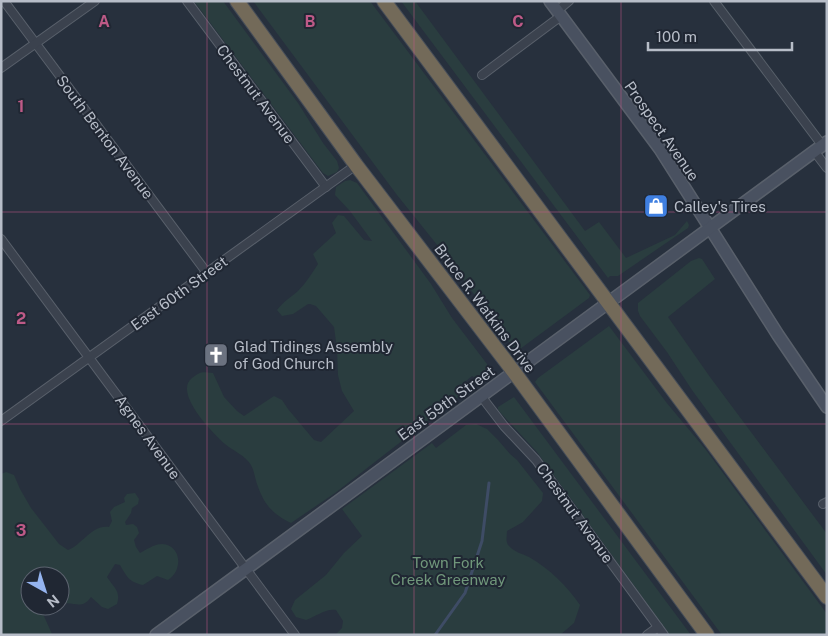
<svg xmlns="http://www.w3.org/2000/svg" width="828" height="636" font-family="'Public Sans',sans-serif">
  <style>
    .green { fill: #2a3d3f }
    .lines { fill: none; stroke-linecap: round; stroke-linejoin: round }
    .stream { stroke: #3e4c65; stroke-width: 3 }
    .street-casing { stroke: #59606b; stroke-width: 10 }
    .secondary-casing { stroke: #59606b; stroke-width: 14 }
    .highway-casing { stroke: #464d58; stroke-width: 16 }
    .street { stroke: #3b424e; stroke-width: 8 }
    .secondary { stroke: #495160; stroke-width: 11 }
    .highway { stroke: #736a59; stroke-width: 14 }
    .grid { fill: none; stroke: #be5a87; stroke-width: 1; stroke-opacity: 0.55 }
    .labels { text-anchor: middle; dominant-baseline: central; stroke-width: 4; stroke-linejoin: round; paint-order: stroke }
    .street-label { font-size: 15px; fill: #b7bdc8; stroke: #202733 }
    .poi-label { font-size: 15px; fill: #b7bdc8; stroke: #202733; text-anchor: start }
    .park-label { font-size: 15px; fill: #70977b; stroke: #202733 }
    .grid-label { font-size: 16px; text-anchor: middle; font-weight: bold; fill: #be5a87; stroke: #202733; stroke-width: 4; stroke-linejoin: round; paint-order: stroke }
  </style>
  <rect width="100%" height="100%" fill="#27303d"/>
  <g class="green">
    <polygon points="194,1 223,1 298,103 323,143 337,161 339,168 337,172 328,176 323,173"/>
    <polygon points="253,1 370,1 590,295 589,298 520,349 515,350 446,256 397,195"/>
    <polygon points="401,1 415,1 585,231 599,222 626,258 675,235 687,221 689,225 688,228 618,276 610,276 608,278"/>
    <path d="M350 180 357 183 431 284 452 318 487 364 488 372 481 377 479 380 472 376 461 385V395L335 493 291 523C271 513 264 504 257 484 255 478 254 470 251 465 245 455 233 451 225 444 213 433 173 393 192 378 201 371 202 372 213 373L224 397 237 411 244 416 274 396 282 400 288 409 314 440 321 442 354 411 342 391 338 375 337 349 334 327 316 306 310 304H308L293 314 282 316 277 310C283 302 291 297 298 291 306 283 312 273 318 264L313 254 336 233 332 223 338 215 344 216 364 240 372 241 350 211 335 195 336 187 345 181Z"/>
    <polygon points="699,258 702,259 715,279 668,317 710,377 827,534 827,575 692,390 667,352 640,316 638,311 638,303 691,261"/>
    <polygon points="609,326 666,402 706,450 827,614 827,635 722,635 535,382 538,378"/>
    <polygon points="514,397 691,635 670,635 537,452 498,410 498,407"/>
    <path d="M476 424 487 429 498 440 510 454 517 460 543 493 542 501 523 522 507 531C507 536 505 542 509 546 514 552 523 554 529 557 550 569 567 586 580 605L574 623 560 635H335L342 628 343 621 336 610C326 608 315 617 306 620L296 617 291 609 295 600 326 575 344 553 362 536 342 509 432 443 436 448 466 425Z"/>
    <path d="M6 472 14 475 20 489 31 508 59 544 68 550C82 545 92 524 109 527L112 521 110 512 114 507 125 502 124 498 127 494 135 493 139 499 138 504 132 508 131 513 125 522 126 525 133 524 137 527 139 533 134 540 136 547 140 553C146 550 154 544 162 544 182 545 183 571 168 580L157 576 143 585C129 582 127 577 120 565L115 564 107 577C114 588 121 591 117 604L108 609 102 607 91 597C81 612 72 599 60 605V576H30V606H58L43 614 52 634 1 635V474Z"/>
  </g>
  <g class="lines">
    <polyline class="stream" points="435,635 465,593 482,541 489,483"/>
    <defs>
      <g id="street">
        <polyline points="4,1 207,273"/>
        <polyline points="187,1 326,187"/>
        <polyline points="714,1 822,145"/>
        <polyline points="557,11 569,1"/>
        <polyline points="1,68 95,1"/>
        <polyline points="482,75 561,16"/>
        <polyline points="814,151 827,168"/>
        <polyline points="1,239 295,635"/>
        <polyline points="481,396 504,426 536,460 664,635"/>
        <polyline points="1,421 356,165"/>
        <polyline points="823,504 827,502"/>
        <polyline points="647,635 658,627"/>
      </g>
      <g id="secondary">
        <polyline points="550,1 660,149 778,335 827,407"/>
        <polyline points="156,635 827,142"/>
      </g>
      <g id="highway">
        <polyline points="237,1 356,165 514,372 707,635"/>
        <polyline points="384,1 827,597"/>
      </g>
    </defs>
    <use href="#street" class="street-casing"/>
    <use href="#secondary" class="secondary-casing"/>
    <use href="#highway" class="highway-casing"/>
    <use href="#street" class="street"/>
    <use href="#secondary" class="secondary"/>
    <use href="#highway" class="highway"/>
  </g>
  <path class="grid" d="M207 1V635M414 1V635M621 1V635M1 212H827M1 424H827"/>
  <defs>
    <symbol id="shop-square" viewBox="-11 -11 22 22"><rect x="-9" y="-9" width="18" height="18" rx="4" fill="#3f7fe0" stroke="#202733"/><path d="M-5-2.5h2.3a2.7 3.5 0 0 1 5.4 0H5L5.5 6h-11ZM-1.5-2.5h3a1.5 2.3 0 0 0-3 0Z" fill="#fff"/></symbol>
    <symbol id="church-square" viewBox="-11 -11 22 22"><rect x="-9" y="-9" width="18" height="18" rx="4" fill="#6b7280" stroke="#202733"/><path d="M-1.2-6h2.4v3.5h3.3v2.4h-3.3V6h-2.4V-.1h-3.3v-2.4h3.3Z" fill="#fff"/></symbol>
  </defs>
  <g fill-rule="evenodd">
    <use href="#shop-square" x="642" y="192" width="28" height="28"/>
    <use href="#church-square" x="202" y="341" width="28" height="28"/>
  </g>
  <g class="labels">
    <g class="street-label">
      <text transform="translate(256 94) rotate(53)">Chestnut Avenue</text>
      <text transform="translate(662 131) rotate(55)">Prospect Avenue</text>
      <text transform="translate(105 137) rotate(53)">South Benton Avenue</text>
      <text transform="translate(179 293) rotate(-36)">East 60th Street</text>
      <text transform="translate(485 308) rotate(53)">Bruce R. Watkins Drive</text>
      <text transform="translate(446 403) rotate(-36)">East 59th Street</text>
      <text transform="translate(148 437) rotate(54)">Agnes Avenue</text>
      <text transform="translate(575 513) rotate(54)">Chestnut Avenue</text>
    </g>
    <g class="poi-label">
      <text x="674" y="206">Calley's Tires</text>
      <text x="234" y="346">Glad Tidings Assembly<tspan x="234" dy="17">of God Church</tspan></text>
    </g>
    <g class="park-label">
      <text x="448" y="562">Town Fork<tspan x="448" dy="17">Creek Greenway</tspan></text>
    </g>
  </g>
  <g class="grid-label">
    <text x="104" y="27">A</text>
    <text x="310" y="27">B</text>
    <text x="518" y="27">C</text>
    <text x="21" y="112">1</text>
    <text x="21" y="324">2</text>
    <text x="21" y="536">3</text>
  </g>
  <rect width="828" height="636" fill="none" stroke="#b7bdc8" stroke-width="5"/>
  <g transform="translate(45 591) rotate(141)"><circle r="24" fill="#202733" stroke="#5c636f"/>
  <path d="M0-4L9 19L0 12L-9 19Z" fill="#95b4ef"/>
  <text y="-8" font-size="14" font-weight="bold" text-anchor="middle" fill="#b7bdc8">N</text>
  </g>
  <path d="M648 42v8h144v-8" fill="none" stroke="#b7bdc8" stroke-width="2.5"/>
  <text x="656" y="42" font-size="15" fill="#b7bdc8" stroke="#202733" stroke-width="4" paint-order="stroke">100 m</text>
</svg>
